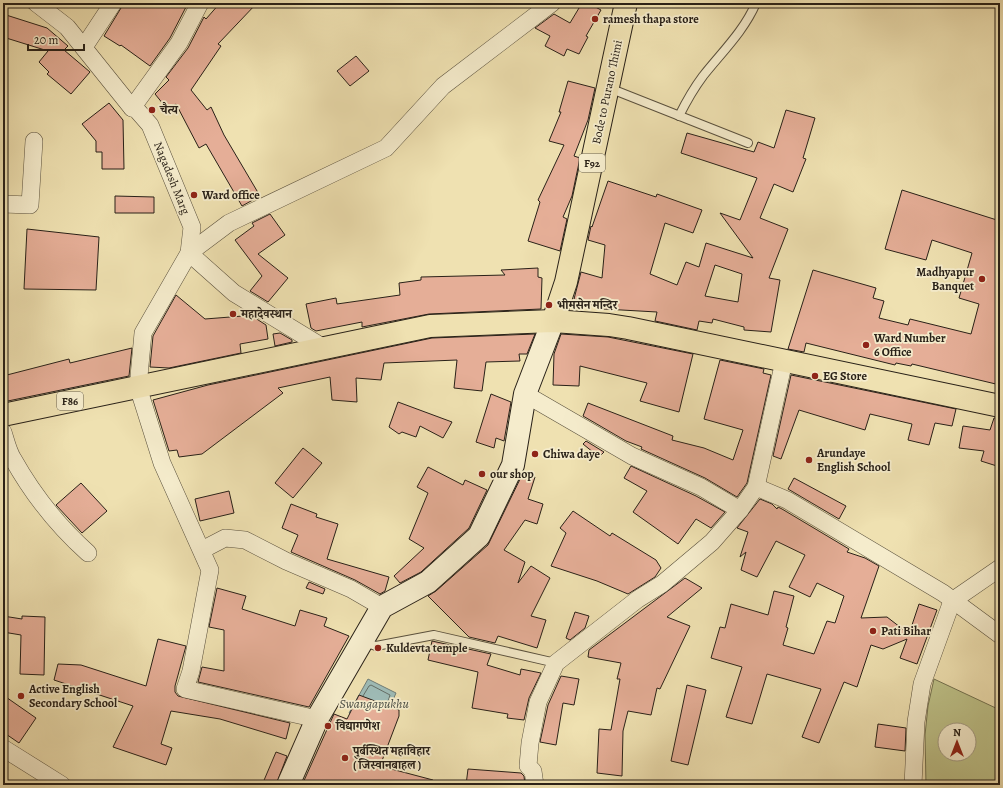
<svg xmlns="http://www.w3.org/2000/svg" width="1003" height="788" font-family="Alegreya,'Noto Serif Devanagari',serif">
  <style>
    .green { fill: #bec289; stroke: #747250; fill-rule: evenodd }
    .water { fill: #9ebbb6; stroke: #6f7d77 }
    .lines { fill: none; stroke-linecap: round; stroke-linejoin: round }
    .shore { stroke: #646e67; stroke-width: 1 }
    .building { fill: #e5ae97; stroke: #292118; fill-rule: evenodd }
    .lane-casing { stroke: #5a513e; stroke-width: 10 }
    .street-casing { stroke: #5a513e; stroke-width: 18 }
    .secondary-casing { stroke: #292118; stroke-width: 24 }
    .primary-casing { stroke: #292118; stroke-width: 24 }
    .lane { stroke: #f5eccc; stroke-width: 8 }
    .street { stroke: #f5eccc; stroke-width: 17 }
    .secondary { stroke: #f5eccc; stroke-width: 22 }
    .primary { stroke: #efe1b1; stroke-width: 22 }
    .poi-dot { fill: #8f2418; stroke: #f5eccc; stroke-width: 1.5 }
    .labels { text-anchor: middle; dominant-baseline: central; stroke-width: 3.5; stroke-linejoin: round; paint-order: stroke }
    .shield { fill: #f5eccc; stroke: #665e4e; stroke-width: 1 }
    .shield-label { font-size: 11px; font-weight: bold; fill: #292118 }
    .poi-label { font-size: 12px; font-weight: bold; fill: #292118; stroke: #f5eccc; text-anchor: start }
    .street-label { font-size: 12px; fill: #292118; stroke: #f5eccc }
    .water-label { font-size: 13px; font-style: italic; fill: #4c4f47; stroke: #f5eccc }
  </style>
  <rect width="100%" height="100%" fill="#efe1b1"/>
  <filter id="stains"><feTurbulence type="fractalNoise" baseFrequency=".005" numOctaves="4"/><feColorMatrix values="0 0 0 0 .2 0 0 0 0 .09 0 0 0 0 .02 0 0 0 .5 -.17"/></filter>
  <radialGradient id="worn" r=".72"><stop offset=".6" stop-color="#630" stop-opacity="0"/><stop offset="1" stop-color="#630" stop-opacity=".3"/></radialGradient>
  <path class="green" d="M934 679 1000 710V772L994 785H926L925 735 928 706ZM945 730H969V754H945Z"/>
  <polygon class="water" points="368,679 396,693 383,723 349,713"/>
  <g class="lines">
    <polyline class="shore" points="363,696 369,686 371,685 390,695 387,705"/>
  </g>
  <g class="building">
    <polygon points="124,3 179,3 186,7 170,38 150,66 121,45 120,46 104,36"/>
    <polygon points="220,3 257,3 218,44 221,46 191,90 207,110 211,107 224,135 260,196 242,206 206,144 199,148 176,104 168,110 155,94 169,80 166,77 188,48 204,17 206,19"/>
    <polygon points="582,3 588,3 601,10 586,36 588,37 579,54 567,49 564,56 545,46 550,36 535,28 554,14 570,23"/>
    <polygon points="3,14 47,28 68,46 64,50 90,72 71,94 47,74 49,72 39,62 48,51 3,37"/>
    <polygon points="356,56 369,71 350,86 337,71"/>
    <polygon points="568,81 595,88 588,120 574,156 580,158 572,196 563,217 567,219 560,251 528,241 540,202 538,200 564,145 549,141 561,112 559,112"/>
    <polygon points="109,103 123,120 124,169 102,169 102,152 96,152 96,141 82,124"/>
    <path d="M786 110 815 118 803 158 806 159 793 192 774 184 760 218 788 229 769 278 780 280 771 332 744 330V327L713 319 712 323 699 321 697 330 655 321 657 312 604 309 574 299 581 272 602 278 605 245 588 240 591 226 592 227 608 181 656 197 657 194 702 210 693 233 665 223 650 274 677 285 686 262 699 267 706 243 753 258 720 213 740 220 757 178 681 153 687 133 754 152 758 142 774 148ZM715 265 742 274 738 302 705 296Z"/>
    <polygon points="902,190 1000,221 1000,319 996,339 1000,340 1000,385 912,364 911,366 896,363 895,365 806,343 804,352 788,349 813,270 876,288 873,298 884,301 879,318 908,325 910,319 971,334 979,304 959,298 972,253 932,240 926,260 885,249"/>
    <polygon points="115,196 154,197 154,213 115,213"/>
    <polygon points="270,214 285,235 258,254 288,278 268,302 250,291 262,276 235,240 254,226 252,223"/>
    <polygon points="27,229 99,237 96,290 24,289"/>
    <polygon points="538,268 538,277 542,278 541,309 429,314 362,327 362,322 316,331 311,328 306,304 336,298 337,304 400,295 399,283 421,280 421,277 505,275 501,270"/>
    <polygon points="176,295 205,319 243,316 241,309 266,325 268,339 240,344 241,353 169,368 150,367 153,336"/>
    <polygon points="280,333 292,340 292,342 275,346 273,334"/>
    <polygon points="535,334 527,354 519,354 520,361 486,362 482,391 454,388 457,360 384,363 381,380 356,378 357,402 332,400 330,377 278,388 283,393 202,454 179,457 177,450 169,451 153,400 208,385 432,338"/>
    <polygon points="561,334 608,337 693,354 679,412 640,401 647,383 580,366 579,386 553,385 554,354"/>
    <polygon points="132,348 129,376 3,402 3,376 69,359 70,363"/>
    <polygon points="720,360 764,369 763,373 771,375 747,483 737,497 705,478 641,449 642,447 626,441 583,416 588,403 673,436 672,440 704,448 733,460 743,430 704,419"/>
    <polygon points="791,375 956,409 952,426 935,423 929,445 908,440 912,424 870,414 865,430 799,410 781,459 773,456"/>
    <polygon points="491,394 511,402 504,441 496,438 494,448 476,442"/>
    <polygon points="398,402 452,422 443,438 420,426 416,437 402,432 399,434 389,427"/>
    <polygon points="994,418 1000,418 1000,467 981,461 984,451 959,448 963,426 990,430"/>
    <polygon points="586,441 604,452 599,457 583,444"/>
    <polygon points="303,448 322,463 293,498 275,483"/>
    <polygon points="631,466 696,496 725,512 711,528 696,519 678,544 633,512 647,491 624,478"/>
    <polygon points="428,467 463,485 465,480 487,490 469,528 421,572 400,583 394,576 424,548 409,539 428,493 417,487"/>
    <polygon points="523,473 535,477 528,499 543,504 537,524 525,520 504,550 525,562 518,583 531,566 550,578 531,616 546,620 537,648 498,636 495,643 469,637 428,596 436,591 488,545"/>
    <polygon points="794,478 846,506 839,519 788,489"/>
    <polygon points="81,483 107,511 82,533 56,505"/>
    <polygon points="229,491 234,513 200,521 195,499"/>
    <polygon points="760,499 772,504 777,509 778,507 782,509 849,549 847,552 865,558 879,566 861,618 887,617 909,634 919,604 937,610 917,664 900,658 907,639 883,649 871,645 857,687 844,682 819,743 802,737 821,689 767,674 752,724 726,717 742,667 711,658 720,627 725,628 731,604 768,615 774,591 794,596 786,627 788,628 783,645 814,654 827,621 835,623 844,596 817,583 810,597 789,587 805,555 776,541 757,577 741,570 746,552 740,557 748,532 737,528"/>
    <polygon points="291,504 317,514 316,517 338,524 327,559 389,577 385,591 380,594 355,580 291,552 298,535 282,528"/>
    <polygon points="573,511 610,536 612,533 656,560 661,568 655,577 628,594 597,581 551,566 566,533 560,528"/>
    <polygon points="685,578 702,588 667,617 690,626 660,689 657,688 651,715 628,711 623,731 622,776 597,773 599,729 611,730 620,679 617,679 621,663 588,657 589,650"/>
    <polygon points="309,582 325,589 323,594 306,588"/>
    <polygon points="217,588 246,596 242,609 295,626 300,610 327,618 324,626 349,636 309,707 198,682 202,667 224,671 224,630 209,627"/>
    <polygon points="575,612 589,616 585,628 570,640 566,638"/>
    <polygon points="3,616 22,619 22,616 45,617 44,675 20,674 21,635 3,632"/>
    <polygon points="158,639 186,646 175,686 175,692 178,696 290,723 286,739 220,719 171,711 161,744 172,748 166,765 113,747 133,706 54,680 58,664 81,665 146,686"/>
    <polygon points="432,641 491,654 487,665 520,675 521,669 541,673 529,698 524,720 507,718 508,714 472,708 478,672 428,660"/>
    <polygon points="561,676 579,679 574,705 563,703 556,745 540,742 548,705"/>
    <polygon points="687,685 706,690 688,765 671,761"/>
    <polygon points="3,695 36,718 19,743 3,732"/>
    <polygon points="359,695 399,710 399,716 380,766 433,780 432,785 302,785 334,714 347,719"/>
    <polygon points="878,724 906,728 905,751 875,747"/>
    <polygon points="276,752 287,756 276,785 262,785"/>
    <polygon points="468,769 521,773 524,776 525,785 466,785"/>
  </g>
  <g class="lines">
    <defs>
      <g id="lane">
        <polyline points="609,88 748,143"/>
        <path d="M679 116C686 102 694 88 703 76 722 52 744 31 756 3"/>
        <polyline points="363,642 376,646 434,635 556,663"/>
      </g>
      <g id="street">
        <polyline points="36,3 67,27 132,108 136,109 150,125 192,227 189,253 143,333 138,387 162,463 210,570 191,671 185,689 317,719"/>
        <polyline points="84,47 113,3"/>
        <polyline points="132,108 179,43 200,3"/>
        <polyline points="3,204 30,205 34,141"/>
        <polyline points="324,348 234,293 189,253 229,223 386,148 443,86 552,3"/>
        <polyline points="525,394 632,456 701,487 740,510"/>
        <path d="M3 432C6 441 8 451 13 459 32 493 59 527 88 553"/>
        <polyline points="756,487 787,500 943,593 1000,635"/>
        <polyline points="202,550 225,538 245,540 286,561 351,589 382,607"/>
        <polyline points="3,748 62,785"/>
        <polyline points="535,785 533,771 528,766 530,743 538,702 556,663 638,599 662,584 712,542 740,510 756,487 784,361"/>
        <polyline points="913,785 916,722 922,684 952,601 1000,568"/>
      </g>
      <polyline id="secondary" points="288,785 317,719 382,607 428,582 479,536 513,465 525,394 553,321"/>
      <g id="primary">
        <polyline points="553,321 566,282 626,3"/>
        <polyline points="3,415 430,326 553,321 609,325 628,328 1000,406"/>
      </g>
    </defs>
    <use href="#lane" class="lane-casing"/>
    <use href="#street" class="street-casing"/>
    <use href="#secondary" class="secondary-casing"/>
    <use href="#primary" class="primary-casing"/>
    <use href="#lane" class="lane"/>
    <use href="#street" class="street"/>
    <use href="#secondary" class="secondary"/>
    <use href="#primary" class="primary"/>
  </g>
  <g class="poi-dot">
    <circle cx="595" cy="19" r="4"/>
    <circle cx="152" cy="110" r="4"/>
    <circle cx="194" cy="195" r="4"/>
    <circle cx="982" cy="279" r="4"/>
    <circle cx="549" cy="305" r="4"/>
    <circle cx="233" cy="314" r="4"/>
    <circle cx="866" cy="345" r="4"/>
    <circle cx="815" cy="376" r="4"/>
    <circle cx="535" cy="454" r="4"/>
    <circle cx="809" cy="460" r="4"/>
    <circle cx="482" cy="474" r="4"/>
    <circle cx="873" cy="631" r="4"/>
    <circle cx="378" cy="648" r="4"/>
    <circle cx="21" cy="696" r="4"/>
    <circle cx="328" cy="726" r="4"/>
    <circle cx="345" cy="758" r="4"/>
  </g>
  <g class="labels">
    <g class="shield">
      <rect x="579" y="154" width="26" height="18" rx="3"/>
      <rect x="57" y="392" width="26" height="18" rx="3"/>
    </g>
    <g class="shield-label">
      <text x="592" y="163">F92</text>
      <text x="70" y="401">F86</text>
    </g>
    <g class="poi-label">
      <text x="603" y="19">ramesh thapa store</text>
      <text x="160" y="110">चैत्य</text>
      <text x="202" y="195">Ward office</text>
      <text x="974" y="272" text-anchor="end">Madhyapur<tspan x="974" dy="14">Banquet</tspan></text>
      <text x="557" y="305">भीमसेन मन्दिर</text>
      <text x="241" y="314">महादेवस्थान</text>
      <text x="874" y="338">Ward Number<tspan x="874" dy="14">6 Office</tspan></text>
      <text x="823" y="376">EG Store</text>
      <text x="817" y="453">Arundaye<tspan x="817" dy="14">English School</tspan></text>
      <text x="543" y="454">Chiwa daye</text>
      <text x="490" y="474">our shop</text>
      <text x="881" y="631">Pati Bihar</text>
      <text x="386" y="648">Kuldevta temple</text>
      <text x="29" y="689">Active English<tspan x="29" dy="14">Secondary School</tspan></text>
      <text x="336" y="726">विद्यागणेश</text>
      <text x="353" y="751">पुर्बस्थित महाविहार<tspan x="353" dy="14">( जिस्वानबाहल )</tspan></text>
    </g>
    <g class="street-label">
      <text transform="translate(607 92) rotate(-78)">Bode to Purano Thimi</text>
      <text transform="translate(172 178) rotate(68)">Nagadesh Marg</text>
    </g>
    <g class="water-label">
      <text x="374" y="703">Swangapukhu</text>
    </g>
  </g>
  <rect width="1003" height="788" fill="none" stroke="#efe1b1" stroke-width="16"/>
  <rect x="4" y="4" width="995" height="780" fill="none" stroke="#292118" stroke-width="2"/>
  <rect x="8" y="8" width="987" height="772" fill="none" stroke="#292118"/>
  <g transform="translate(957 742)"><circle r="19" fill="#f5eccc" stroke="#a39b84"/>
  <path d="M0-3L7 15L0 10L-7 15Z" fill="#8f2418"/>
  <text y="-6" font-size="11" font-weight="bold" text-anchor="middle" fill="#292118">N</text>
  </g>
  <path d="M28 44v6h56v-6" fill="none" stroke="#292118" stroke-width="2"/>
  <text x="34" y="44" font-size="12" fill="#292118" stroke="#f5eccc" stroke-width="3" paint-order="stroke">20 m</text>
  <rect width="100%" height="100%" filter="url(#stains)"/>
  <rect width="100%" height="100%" fill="url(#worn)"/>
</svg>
